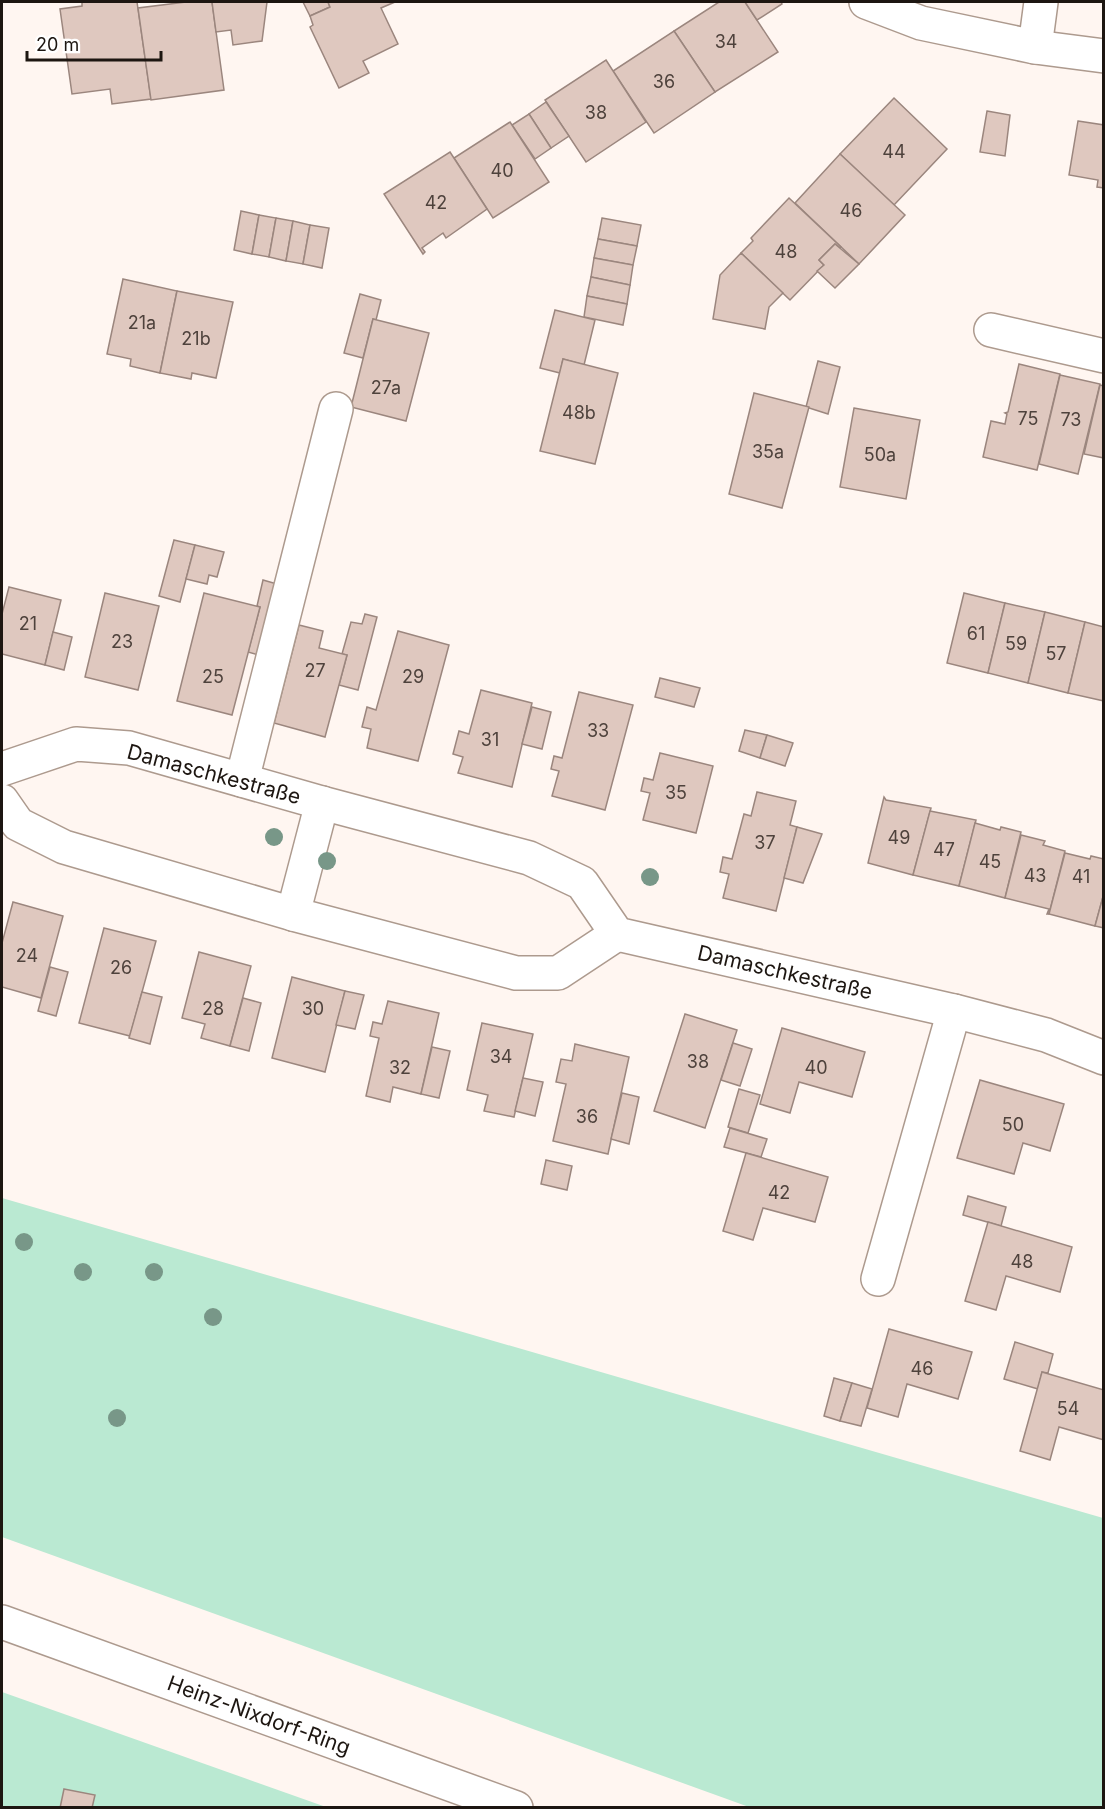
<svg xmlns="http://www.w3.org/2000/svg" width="1105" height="1809" font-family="Inter,sans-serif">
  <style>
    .green { fill: #bae9d2 }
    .building { fill: #dfc8bf; stroke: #9b867e; stroke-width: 1.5 }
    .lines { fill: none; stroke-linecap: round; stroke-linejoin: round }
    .minor-casing { stroke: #ad9a8e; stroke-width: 36 }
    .major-casing { stroke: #ad9a8e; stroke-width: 36 }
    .minor { stroke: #fff; stroke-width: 33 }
    .major { stroke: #fff; stroke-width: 33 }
    .tree { fill: #789788 }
    .labels { text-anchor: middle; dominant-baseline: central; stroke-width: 4.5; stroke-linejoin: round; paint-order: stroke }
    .number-label { font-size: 18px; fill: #4e423c }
    .street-label { font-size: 21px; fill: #1d1611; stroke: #fff }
  </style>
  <rect width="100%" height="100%" fill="#fff6f1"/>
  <g class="green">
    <polygon points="2,1198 1103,1518 1103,1807 749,1807 2,1537"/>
    <polygon points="2,1692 326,1807 2,1807"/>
  </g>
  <g class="building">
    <polygon points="82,2 137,2 151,99 112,104 110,89 72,94 60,9 82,6"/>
    <polygon points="186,2 212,2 224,90 151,100 138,8"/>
    <polygon points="212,2 267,2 262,41 233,45 231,30 216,32"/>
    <polygon points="303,2 328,2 330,7 310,16"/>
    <polygon points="328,2 395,2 381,8 398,44 363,61 369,73 339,88 310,27 313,25 310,16 330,7"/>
    <polygon points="719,2 745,2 778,52 715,92 674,31"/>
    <polygon points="745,2 781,2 782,4 757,20"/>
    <polygon points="674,31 715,92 654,133 613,71"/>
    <polygon points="606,60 646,122 586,162 545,100"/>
    <polygon points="894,98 947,149 894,205 840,154"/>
    <polygon points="546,102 569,136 551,148 529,114"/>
    <polygon points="987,111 1010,115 1005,156 980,152"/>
    <polygon points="529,114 551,148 535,159 512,125"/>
    <polygon points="1078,121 1104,125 1104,188 1097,187 1098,180 1069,175"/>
    <polygon points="510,122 549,182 493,218 454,158"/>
    <polygon points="450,152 487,209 446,238 443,233 422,248 425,252 423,254 384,194"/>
    <polygon points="840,154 905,215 859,264 795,203"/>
    <polygon points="789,198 841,247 840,248 835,244 819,260 824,265 790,300 741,253 753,241 751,238"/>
    <polygon points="241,211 259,215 252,254 234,250"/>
    <polygon points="259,215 276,218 269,257 252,254"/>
    <polygon points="276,218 293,221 286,261 269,257"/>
    <polygon points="602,218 641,225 637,246 598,239"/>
    <polygon points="293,221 310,225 303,264 286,261"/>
    <polygon points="310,225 329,228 322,268 303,264"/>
    <polygon points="598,239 637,246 633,265 594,258"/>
    <polygon points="835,244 859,264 835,288 817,271 824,265 819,260"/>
    <polygon points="741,253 783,293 769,307 765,329 713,319 720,275"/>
    <polygon points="594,258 633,265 630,285 591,277"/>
    <polygon points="591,277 630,285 627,304 587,296"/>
    <polygon points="123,279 177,291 160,373 130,366 131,359 107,354"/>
    <polygon points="177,291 233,302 216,378 192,373 191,379 160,373"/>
    <polygon points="360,294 381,300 376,320 373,319 363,358 344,353"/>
    <polygon points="587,296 627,304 623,325 584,317"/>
    <polygon points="555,310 595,320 584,365 563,359 560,373 540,368"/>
    <polygon points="373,319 429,333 406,421 351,407"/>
    <polygon points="563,359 618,373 595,464 540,451"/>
    <polygon points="818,361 840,367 828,414 806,407"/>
    <polygon points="1019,364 1060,374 1037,470 983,457 991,421 1005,424 1007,414 1005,413 1008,412"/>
    <polygon points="1060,375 1100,384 1078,474 1039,464"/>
    <polygon points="1100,385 1104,386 1104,458 1084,454"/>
    <polygon points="754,393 809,407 782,508 729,494"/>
    <polygon points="854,408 920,420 906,499 840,487"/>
    <polygon points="174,540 195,545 180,602 159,596"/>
    <polygon points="195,545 224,552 217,577 209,575 207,584 186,579"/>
    <polygon points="263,580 284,586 266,657 248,652 260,607 257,606"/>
    <polygon points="9,587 61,600 45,665 2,654 2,614"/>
    <polygon points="105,593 159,606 138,690 85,677"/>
    <polygon points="204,593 260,607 232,715 177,701"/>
    <polygon points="964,593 1005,603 988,673 947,663"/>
    <polygon points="1005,603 1045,612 1028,683 988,673"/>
    <polygon points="1045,612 1085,622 1068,693 1028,683"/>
    <polygon points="365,614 377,617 358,690 339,685 347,655 342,654 351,622 362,624"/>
    <polygon points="1085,622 1104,627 1104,701 1068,693"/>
    <polygon points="299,625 323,631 319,648 347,655 325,737 274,723"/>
    <polygon points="398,631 449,645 418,761 367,748 371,729 362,727 367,707 376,710"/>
    <polygon points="53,632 72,637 64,670 45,665"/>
    <polygon points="660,678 700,688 694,707 655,697"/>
    <polygon points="481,690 532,703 512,787 458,773 463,757 453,754 459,731 469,734"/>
    <polygon points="579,692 633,705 605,810 552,796 559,771 551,769 554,756 562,758"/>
    <polygon points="532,707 551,712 542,749 522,744"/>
    <polygon points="745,730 767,735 760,758 739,751"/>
    <polygon points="767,735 793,743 785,766 760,758"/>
    <polygon points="660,753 713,766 696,833 643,820 650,793 641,791 644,778 653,780"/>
    <polygon points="757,792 796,801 790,825 797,827 776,911 723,898 729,874 720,872 723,857 732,859 744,814 751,816"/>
    <polygon points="884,797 886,800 931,808 913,875 868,863"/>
    <polygon points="930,811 976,820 959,886 913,875"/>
    <polygon points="975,823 1000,830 1001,827 1021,832 1005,898 959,886"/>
    <polygon points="797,827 822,834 803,883 784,878"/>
    <polygon points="1021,835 1045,841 1043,845 1065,851 1049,914 1047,914 1049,909 1005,898"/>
    <polygon points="1065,853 1090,859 1091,856 1104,859 1104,893 1095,926 1049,914"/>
    <polygon points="1104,893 1104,928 1095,926"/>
    <polygon points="13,902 63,916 41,998 2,987 2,943"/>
    <polygon points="104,928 156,941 130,1036 79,1023"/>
    <polygon points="199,952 251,966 230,1046 201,1038 205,1024 182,1018"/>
    <polygon points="50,967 68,972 56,1016 38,1011"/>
    <polygon points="292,977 345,991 325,1072 272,1058"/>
    <polygon points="345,991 364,995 355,1029 336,1025"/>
    <polygon points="142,992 162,997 150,1044 129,1038"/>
    <polygon points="243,998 261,1003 249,1051 230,1046"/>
    <polygon points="388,1001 439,1013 421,1094 393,1087 390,1102 366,1096 379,1038 370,1036 373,1022 382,1024"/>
    <polygon points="685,1014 737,1030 705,1128 654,1111"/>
    <polygon points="482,1023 533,1034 514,1117 484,1111 488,1095 467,1090"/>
    <polygon points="782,1028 865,1052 852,1097 799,1082 790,1113 760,1104"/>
    <polygon points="733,1043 752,1049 740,1086 721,1080"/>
    <polygon points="575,1044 629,1057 608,1154 553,1141 566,1084 556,1082 561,1059 572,1061"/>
    <polygon points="432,1047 450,1051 439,1098 421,1094"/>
    <polygon points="523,1078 543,1082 535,1116 515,1111"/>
    <polygon points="980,1080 1064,1104 1050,1151 1023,1143 1014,1174 957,1158"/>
    <polygon points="739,1089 760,1095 748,1133 728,1127"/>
    <polygon points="622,1093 639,1097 629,1144 611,1139"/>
    <polygon points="730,1128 767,1139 761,1157 724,1147"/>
    <polygon points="746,1153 828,1177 815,1222 763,1208 753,1240 723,1231"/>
    <polygon points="546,1160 572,1166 567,1190 541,1184"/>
    <polygon points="968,1196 1006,1207 1001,1226 963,1215"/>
    <polygon points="988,1222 1072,1247 1060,1292 1006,1276 996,1310 965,1301"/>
    <polygon points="889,1329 972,1352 958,1399 907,1384 898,1417 867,1408"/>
    <polygon points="1015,1342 1053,1354 1048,1373 1042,1372 1038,1389 1004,1379"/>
    <polygon points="1042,1372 1104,1390 1104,1440 1059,1427 1050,1460 1020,1451"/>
    <polygon points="834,1378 852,1383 840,1421 824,1416"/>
    <polygon points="852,1383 872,1389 861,1426 840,1421"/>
    <polygon points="64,1789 95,1795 92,1808 60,1808"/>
  </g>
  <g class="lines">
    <defs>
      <g id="minor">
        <polyline points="866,2 921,23 1035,47 1104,56"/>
        <polyline points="1035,47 1041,2"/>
        <polyline points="991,330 1104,356"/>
        <polyline points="2,769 76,744 129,748 322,803 529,858 582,883 617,934 954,1011 1046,1035 1104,1058"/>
        <polyline points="242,780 336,409"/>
        <polyline points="2,801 18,824 64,847 293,914 516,973 558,973 617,934"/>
        <polyline points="293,914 322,803"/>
        <polyline points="878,1279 954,1011"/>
      </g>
      <polyline id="major" points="2,1622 516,1808"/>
    </defs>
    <use href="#minor" class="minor-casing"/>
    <use href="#major" class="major-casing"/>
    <use href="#minor" class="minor"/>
    <use href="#major" class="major"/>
  </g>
  <g class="tree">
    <circle cx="274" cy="837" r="9"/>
    <circle cx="327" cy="861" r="9"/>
    <circle cx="650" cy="877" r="9"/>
    <circle cx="24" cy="1242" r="9"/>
    <circle cx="83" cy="1272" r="9"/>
    <circle cx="154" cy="1272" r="9"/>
    <circle cx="213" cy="1317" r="9"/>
    <circle cx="117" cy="1418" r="9"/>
  </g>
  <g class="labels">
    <g class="number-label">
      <text x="726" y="41">34</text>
      <text x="664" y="81">36</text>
      <text x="596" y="112">38</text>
      <text x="894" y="151">44</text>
      <text x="502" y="170">40</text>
      <text x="436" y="202">42</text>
      <text x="851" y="210">46</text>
      <text x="786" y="251">48</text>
      <text x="142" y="322">21a</text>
      <text x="196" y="338">21b</text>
      <text x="386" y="387">27a</text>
      <text x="579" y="412">48b</text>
      <text x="1028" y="418">75</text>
      <text x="1071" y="419">73</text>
      <text x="768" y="451">35a</text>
      <text x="880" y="454">50a</text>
      <text x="28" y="623">21</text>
      <text x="976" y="633">61</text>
      <text x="122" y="641">23</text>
      <text x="1016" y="643">59</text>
      <text x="1056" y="653">57</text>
      <text x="315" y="670">27</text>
      <text x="213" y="676">25</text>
      <text x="413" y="676">29</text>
      <text x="598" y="730">33</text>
      <text x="490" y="739">31</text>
      <text x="676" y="792">35</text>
      <text x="899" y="837">49</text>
      <text x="765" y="842">37</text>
      <text x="944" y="849">47</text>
      <text x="990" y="861">45</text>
      <text x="1035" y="875">43</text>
      <text x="1081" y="876">41</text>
      <text x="27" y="955">24</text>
      <text x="121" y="967">26</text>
      <text x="213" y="1008">28</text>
      <text x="313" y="1008">30</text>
      <text x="501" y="1056">34</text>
      <text x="698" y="1061">38</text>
      <text x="400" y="1067">32</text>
      <text x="816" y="1067">40</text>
      <text x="587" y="1116">36</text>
      <text x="1013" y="1124">50</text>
      <text x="779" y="1192">42</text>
      <text x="1022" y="1261">48</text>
      <text x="922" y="1368">46</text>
      <text x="1068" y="1408">54</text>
    </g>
    <g class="street-label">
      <text transform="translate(214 774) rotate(15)">Damaschkestraße</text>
      <text transform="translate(785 972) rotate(13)">Damaschkestraße</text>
      <text transform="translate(259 1715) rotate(20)">Heinz-Nixdorf-Ring</text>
    </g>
  </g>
  <rect width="1105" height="1809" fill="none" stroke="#1d1611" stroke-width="6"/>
  <path d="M27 51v9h134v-9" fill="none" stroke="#1d1611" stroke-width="3"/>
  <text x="36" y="51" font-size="18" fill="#1d1611" stroke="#ffffff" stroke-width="4.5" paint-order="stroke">20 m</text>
</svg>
